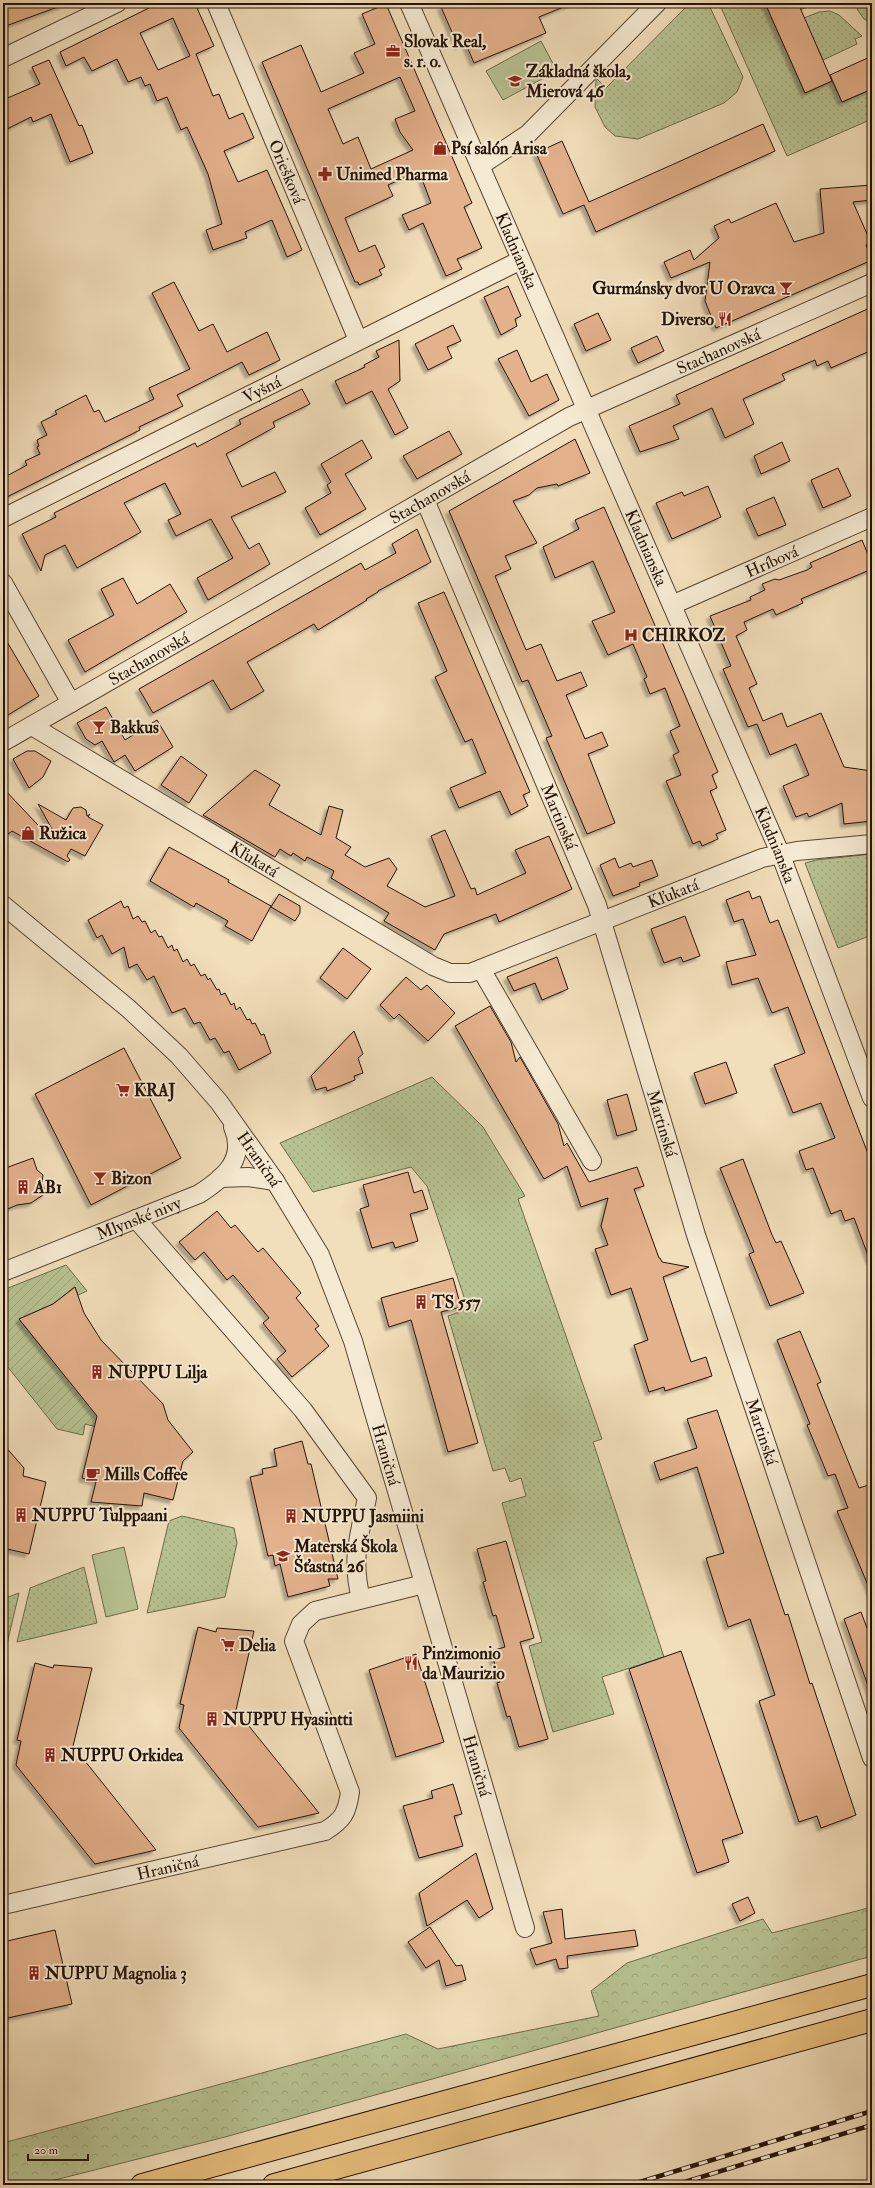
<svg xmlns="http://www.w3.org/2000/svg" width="875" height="2188" font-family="'IM FELL Double Pica',serif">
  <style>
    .grass { fill: url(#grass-dots); stroke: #6e6a4c }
    .forest { fill: url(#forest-crowns); stroke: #6e6a4c }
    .garden { fill: url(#garden-furrows); stroke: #6e6a4c }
    .pitch { fill: #b7c292; stroke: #6e6a4c }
    .building { fill: #e3b18c; stroke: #241206; fill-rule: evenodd; filter: url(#shadow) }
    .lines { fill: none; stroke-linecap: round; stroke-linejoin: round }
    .street-casing { stroke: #574533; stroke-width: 20 }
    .highway-casing { stroke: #241206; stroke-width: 24 }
    .street { stroke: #f6ead2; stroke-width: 18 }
    .highway { stroke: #e8bf7d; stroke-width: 22 }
    .rail-casing { stroke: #241206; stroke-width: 4.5 }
    .rail { stroke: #f6ead2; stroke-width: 3; stroke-dasharray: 9; stroke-linecap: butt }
    .labels { text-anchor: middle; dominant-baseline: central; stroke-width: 4; stroke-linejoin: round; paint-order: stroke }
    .poi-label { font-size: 17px; font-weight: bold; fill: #241206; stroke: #f6ead2; text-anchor: start }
    .street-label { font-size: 17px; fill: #241206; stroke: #f6ead2 }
  </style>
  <defs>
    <pattern id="grass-dots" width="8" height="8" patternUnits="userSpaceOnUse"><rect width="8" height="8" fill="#b7c292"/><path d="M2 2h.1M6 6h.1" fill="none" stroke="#9da67c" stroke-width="1.8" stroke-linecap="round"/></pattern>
    <pattern id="forest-crowns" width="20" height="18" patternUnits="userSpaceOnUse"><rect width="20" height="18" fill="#b7c292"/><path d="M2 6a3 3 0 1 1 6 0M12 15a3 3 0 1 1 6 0" fill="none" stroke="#9da67c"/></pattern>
    <pattern id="garden-furrows" width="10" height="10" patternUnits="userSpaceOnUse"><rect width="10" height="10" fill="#b7c292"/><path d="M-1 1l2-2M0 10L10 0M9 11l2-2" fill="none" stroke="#9da67c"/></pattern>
    <filter id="shadow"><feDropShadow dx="-3.5" dy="3.5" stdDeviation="1" flood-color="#0004"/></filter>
  </defs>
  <rect width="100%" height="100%" fill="#f1deba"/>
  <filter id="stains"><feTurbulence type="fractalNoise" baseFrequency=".005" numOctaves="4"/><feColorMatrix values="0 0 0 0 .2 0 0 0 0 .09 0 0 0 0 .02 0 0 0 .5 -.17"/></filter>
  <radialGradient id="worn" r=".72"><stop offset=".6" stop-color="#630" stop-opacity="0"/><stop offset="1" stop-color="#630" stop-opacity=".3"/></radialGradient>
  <g class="grass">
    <polygon points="690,3 708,3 743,77 737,92 724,103 638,139 615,136 605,127 595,107 596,78 606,88"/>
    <polygon points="719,3 765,3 805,93 832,81 842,102 872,89 872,119 787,156"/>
    <polygon points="798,3 817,3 800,10"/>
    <polygon points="859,3 872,3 872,23 864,19 857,9"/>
    <polygon points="830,11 839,15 862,36 855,39 857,44 823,60 804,18 819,12"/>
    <polygon points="872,854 872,935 838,948 805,863 816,860"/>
    <polygon points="432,1077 483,1127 525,1196 518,1199 602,1439 593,1442 664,1657 602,1677 614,1714 553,1732 529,1646 542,1642 502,1503 526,1496 521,1478 510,1482 505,1468 493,1471 448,1316 468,1309 427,1186 411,1167 313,1192 280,1143"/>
    <polygon points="182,1516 234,1528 237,1543 225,1597 147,1613 169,1521"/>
    <polygon points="84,1567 97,1623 17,1642 30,1588"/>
    <polygon points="19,1593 7,1644 3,1645 3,1599"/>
  </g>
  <polygon class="forest" points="872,1907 872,1956 225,2137 35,2185 3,2185 3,2143 406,2034 438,2049 599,2016 591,1991 627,1963 763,1919 772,1933"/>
  <polygon class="garden" points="66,1265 87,1291 78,1295 75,1287 53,1304 19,1319 109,1430 85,1424 83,1435 57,1429 3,1361 3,1290"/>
  <g class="pitch">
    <polygon points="541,41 557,71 503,100 486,71"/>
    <polygon points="124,1547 138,1609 106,1617 92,1555"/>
  </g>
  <g class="building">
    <polygon points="3,3 63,3 63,5 3,27"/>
    <path d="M159 3H206L197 8 214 46 196 54 213 96 219 94 229 119 243 113 254 138 224 151 238 182 267 170 302 250 287 257 272 220 245 232 247 238 213 250 206 230 222 224 208 174 187 127 181 130 167 97 157 101 150 84 145 86 141 77 128 82 117 59 92 71 84 57 66 66 60 52ZM173 18 190 56 158 70 140 33Z"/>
    <polygon points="451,3 573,3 539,17 546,33 474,63 465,42 458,46 441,7"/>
    <polygon points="765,3 798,3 832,81 805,93"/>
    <path d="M386 4 472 203 464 207 482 248 457 259 462 269 446 276 423 223 409 230 402 215 431 203 419 171 388 185 393 196 345 218 359 252 375 245 385 267 379 270 382 275 359 285 358 282H355L262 62 301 45 321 92 364 73 354 53 375 44 362 14ZM400 77 415 111 395 119 400 132 413 150 371 169 358 137 343 144 328 109Z"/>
    <polygon points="872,56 872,89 842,102 830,75"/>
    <polygon points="49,60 79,126 82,125 93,153 70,162 51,114 33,122 31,117 3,131 3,100 40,84 32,67"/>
    <polygon points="763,124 775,151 596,232 584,205 563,214 536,153 562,141 589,202"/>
    <polygon points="872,185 872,200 853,202 871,243 866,245 872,260 716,328 705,301 710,262 671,278 664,262 690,250 694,260 719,238 714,226 729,219 731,223 776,203 794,242 824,233 820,189"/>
    <polygon points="174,282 199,331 213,324 227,352 267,332 280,360 249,375 242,362 177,395 183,406 139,427 140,430 3,499 3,478 27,465 25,461 40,454 37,447 39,446 37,440 47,435 41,422 57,414 55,411 86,395 94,412 99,410 105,422 154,399 149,388 190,369 152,293"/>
    <polygon points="508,286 521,316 515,319 517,326 501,335 484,297"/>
    <polygon points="872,307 872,350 831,368 828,361 817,366 815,360 782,374 785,380 743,399 754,424 725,438 712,408 673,426 679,439 640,452 629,426 680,404 676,395"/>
    <polygon points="598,313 611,340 586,351 574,324"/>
    <polygon points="453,325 461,341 447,347 452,358 428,370 415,344"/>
    <polygon points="657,336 664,351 638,363 631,348"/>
    <polygon points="399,340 400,381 388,389 408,428 395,435 372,391 346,404 335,381 365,367 364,365 379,357 376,351"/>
    <polygon points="517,350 531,382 547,374 559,400 529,416 498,359"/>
    <polygon points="302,389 310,404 273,422 275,427 226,454 242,487 275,472 286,492 231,517 249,549 259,543 270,564 208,600 197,578 233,558 211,519 176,536 168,520 181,514 165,483 124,503 141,532 77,568 65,545 45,555 41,571 22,534 56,517 54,513 195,443 197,447 241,424 239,420"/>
    <polygon points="449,431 462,454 417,479 403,456"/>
    <polygon points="575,439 590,473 558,486 557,484 537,488 529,495 513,501 537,543 505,556 511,569 495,576 526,650 541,644 557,681 581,672 587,686 566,695 585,739 602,732 608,746 588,754 615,823 587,834 546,738 552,736 528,680 522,682 449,511"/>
    <polygon points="362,440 372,458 345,474 366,509 320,535 305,508 331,493 327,485 331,482 321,464"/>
    <polygon points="782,442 790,461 761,474 754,456"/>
    <polygon points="838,468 851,496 823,508 811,480"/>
    <polygon points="708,486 721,517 672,539 656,503 682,492 684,496"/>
    <polygon points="774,497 786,525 758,536 746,509"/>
    <polygon points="604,507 718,772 712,775 717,788 710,791 726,830 716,834 718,839 702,846 700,841 693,844 666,781 681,775 673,755 679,752 670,731 680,726 665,688 650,694 644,679 647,677 633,644 608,655 592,621 615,612 593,561 555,578 543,547 579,529 575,520"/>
    <polygon points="417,529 431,562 378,591 378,592 366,599 367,600 318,630 314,624 247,662 264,691 231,710 213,680 153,713 139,689 361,563 365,570 396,553 392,544"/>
    <polygon points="862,540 872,564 872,569 801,599 803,603 776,615 773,609 744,622 747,630 736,636 757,684 749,688 763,721 782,713 787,727 821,713 844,767 872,771 872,821 844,824 842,803 809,817 807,813 796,817 783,786 809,775 796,744 770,755 757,724 748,727 723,669 731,666 710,616 751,600 750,597 765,590 762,584 775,579 779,580 807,570 812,567 810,563"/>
    <polygon points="123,578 137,604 170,584 187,612 85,672 68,640 114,615 101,589"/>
    <polygon points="444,592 530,792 523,795 528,806 511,815 500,791 459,808 450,788 486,773 472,739 465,742 435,677 447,671 418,603"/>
    <polygon points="3,635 39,696 3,718"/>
    <polygon points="106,707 125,740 157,720 173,747 135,771 125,755 114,762 102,741 95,745 86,739 77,723"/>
    <polygon points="27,751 35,751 51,761 43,777 29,788 13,759"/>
    <polygon points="181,756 207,775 189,803 161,785"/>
    <polygon points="255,770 280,785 269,805 321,835 329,806 343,810 336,838 351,847 345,855 365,867 389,858 397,869 387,886 425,907 455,896 431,836 445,830 471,889 475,888 477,895 526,873 515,850 549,836 572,889 499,922 496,914 444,934 435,950 384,921 389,913 331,878 334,871 307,857 305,861 293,853 291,856 280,849 275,857 203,815"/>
    <polygon points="3,788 53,841 57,838 38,804 66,820 73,808 81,807 86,810 87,816 90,814 88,817 103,825 85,856 71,849 67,856 70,860 68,862 12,831 3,838"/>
    <polygon points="169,847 229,880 228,882 271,906 252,941 225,926 228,921 196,903 194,907 150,881"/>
    <polygon points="615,858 619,868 631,863 633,867 652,860 658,876 639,883 640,886 613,896 600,865"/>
    <polygon points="749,891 752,899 760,896 770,923 778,920 872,1164 872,1260 870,1261 854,1218 845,1221 841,1210 831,1214 813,1168 806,1170 799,1151 835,1138 821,1103 793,1113 774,1065 805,1053 788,1007 772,1013 758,978 732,985 726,962 756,955 743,919 734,922 726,900"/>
    <polygon points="279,894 300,906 300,913 295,921 271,907"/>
    <polygon points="121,901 124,908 128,906 133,919 138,916 142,922 145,921 151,933 155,930 159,937 162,936 168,948 172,945 174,951 177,949 183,962 187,959 191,966 194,964 201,976 205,974 208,980 210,978 217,990 219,989 221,995 225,993 231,1005 234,1003 236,1010 240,1007 247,1020 250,1019 252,1024 255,1023 261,1035 264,1034 271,1053 239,1070 229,1051 224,1053 215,1038 210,1040 200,1022 194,1024 185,1008 172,1013 154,976 147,980 137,964 129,968 124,947 112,954 102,935 97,938 88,920"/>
    <polygon points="685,916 700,956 683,962 681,957 664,963 651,929"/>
    <polygon points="343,948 371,969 347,999 320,978"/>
    <polygon points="557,957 568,989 542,1000 535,983 514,991 507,977"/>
    <polygon points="406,977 421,990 427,985 455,1013 428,1041 399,1014 394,1019 380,1005"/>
    <polygon points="490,1006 511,1042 516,1062 520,1057 558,1124 564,1146 567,1143 589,1182 637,1167 644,1186 634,1189 659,1258 660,1258 662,1262 689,1267 663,1277 691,1362 706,1357 712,1376 665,1391 664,1387 649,1392 634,1345 648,1340 631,1288 611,1295 595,1249 608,1245 601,1226 608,1198 581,1207 567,1166 544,1179 455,1026"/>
    <polygon points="354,1031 363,1054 358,1058 363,1073 354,1076 355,1080 340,1086 327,1091 326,1087 316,1090 311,1076"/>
    <polygon points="124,1048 181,1158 91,1205 35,1094"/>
    <polygon points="726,1062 737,1093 705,1104 694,1073"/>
    <polygon points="627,1094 637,1130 617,1136 607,1100"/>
    <polygon points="33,1158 37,1170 43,1175 42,1182 46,1193 31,1203 17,1205 3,1211 3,1169"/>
    <polygon points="743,1159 772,1235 776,1243 781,1241 804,1293 770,1306 749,1254 754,1252 720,1168"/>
    <polygon points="408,1172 414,1193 422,1190 428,1209 410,1214 418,1241 395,1248 393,1242 372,1248 360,1209 369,1206 363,1185"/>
    <polygon points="217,1211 231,1228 235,1225 258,1252 263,1248 301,1293 296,1298 319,1326 315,1329 329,1346 292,1377 277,1359 286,1351 263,1323 269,1318 246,1290 233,1275 227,1280 204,1252 195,1260 179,1242"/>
    <polygon points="453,1278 461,1307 441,1312 478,1443 448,1452 411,1320 389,1327 381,1298"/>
    <polygon points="75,1287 84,1313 101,1340 163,1404 168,1420 193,1452 183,1461 173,1500 144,1493 142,1506 91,1502 96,1482 82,1478 97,1416 19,1319 53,1304"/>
    <polygon points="800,1331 821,1382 817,1384 859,1488 872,1484 872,1595 837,1511 848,1508 835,1474 828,1476 807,1425 810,1424 777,1340"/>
    <polygon points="717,1410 785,1615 788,1614 810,1684 812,1683 856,1815 821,1828 817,1816 799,1822 759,1701 775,1695 750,1619 728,1627 706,1558 724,1553 697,1467 660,1480 654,1462 697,1448 687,1419"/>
    <polygon points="302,1441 308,1464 311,1464 338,1579 328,1579 330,1586 288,1597 280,1564 275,1566 273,1555 268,1556 250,1477 263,1474 262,1469 277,1466 274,1449"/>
    <polygon points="3,1444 24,1468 23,1476 46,1482 29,1554 3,1548"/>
    <polygon points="506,1541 534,1638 520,1642 548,1739 519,1747 510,1716 507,1717 497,1683 500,1682 491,1651 505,1647 496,1615 493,1616 483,1582 486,1581 477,1549"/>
    <polygon points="861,1612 867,1628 872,1627 871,1694 844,1619"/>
    <polygon points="198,1627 216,1632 217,1628 254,1631 236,1710 319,1813 258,1827 179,1728 184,1705 180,1704"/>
    <polygon points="681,1651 743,1833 722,1840 729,1862 697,1873 629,1669"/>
    <polygon points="416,1654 444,1742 396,1757 369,1670"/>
    <polygon points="35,1663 53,1668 54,1665 92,1668 73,1746 156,1850 95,1864 16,1765 21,1741 17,1740"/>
    <polygon points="453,1784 462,1814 454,1816 463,1846 419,1858 403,1806 433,1798 431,1791"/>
    <polygon points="476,1853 493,1909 479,1918 467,1900 427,1926 419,1893"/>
    <polygon points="748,1897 755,1913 740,1921 732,1904"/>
    <polygon points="562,1909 565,1939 635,1930 638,1946 567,1956 568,1968 559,1969 556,1959 536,1965 530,1949 552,1943 543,1912"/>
    <polygon points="430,1927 456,1966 462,1965 466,1980 446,1986 439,1960 426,1968 408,1942"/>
    <polygon points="55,1930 72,2004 3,2019 3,1942"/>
  </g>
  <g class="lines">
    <defs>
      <g id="street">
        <path id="s1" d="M216 3 358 340"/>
        <path id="s2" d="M409 3 780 853 872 1098"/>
        <polyline points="3,58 117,3"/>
        <polyline points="480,166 528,134 657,3"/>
        <path id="s3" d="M425 500 597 905 696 1235 872 1758"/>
        <path id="s4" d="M3 518 521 260"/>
        <polyline points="3,583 71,703"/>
        <path id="s5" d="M672 605 872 517"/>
        <path id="s6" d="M32 726 433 966 450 973H470L762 858 797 851 872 844"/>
        <path id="s7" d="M3 742 569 417 872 283"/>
        <path id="s8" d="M3 905 129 1009 179 1056 219 1102 275 1181 320 1255 353 1341 525 1928"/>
        <polyline points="481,969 592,1161"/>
        <polyline points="220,1178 248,1177 275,1181"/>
        <path d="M136 1219 303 1410 367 1498C359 1537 351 1559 361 1599"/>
        <path id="s9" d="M3 1272 199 1194C224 1178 247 1159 233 1127"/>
        <path id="s10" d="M3 1905 325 1831C343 1820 347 1813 350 1792L294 1641 301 1624 315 1611 424 1584"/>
      </g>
      <g id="highway">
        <polyline points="142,2185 872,1985"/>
        <polyline points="274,2185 872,2020"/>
      </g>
    </defs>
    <use href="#street" class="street-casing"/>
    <use href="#highway" class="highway-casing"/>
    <use href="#street" class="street"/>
    <use href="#highway" class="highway"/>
    <defs>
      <g id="rail">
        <polyline points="630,2185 872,2111"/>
        <polyline points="675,2185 872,2125"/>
      </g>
    </defs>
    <use href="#rail" class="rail-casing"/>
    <use href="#rail" class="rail"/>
  </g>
  <defs>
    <symbol id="office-bare" viewBox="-9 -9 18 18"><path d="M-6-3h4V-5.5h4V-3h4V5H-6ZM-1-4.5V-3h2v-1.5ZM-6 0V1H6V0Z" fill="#8f2418" stroke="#f6ead2" stroke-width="2.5" paint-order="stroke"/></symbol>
    <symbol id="school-bare" viewBox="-9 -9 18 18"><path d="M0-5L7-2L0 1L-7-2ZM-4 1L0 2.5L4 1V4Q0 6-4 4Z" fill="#8f2418" stroke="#f6ead2" stroke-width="2.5" paint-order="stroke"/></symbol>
    <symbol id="shop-bare" viewBox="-9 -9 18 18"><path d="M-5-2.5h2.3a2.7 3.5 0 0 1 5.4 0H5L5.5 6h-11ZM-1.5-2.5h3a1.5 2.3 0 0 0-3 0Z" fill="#8f2418" stroke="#f6ead2" stroke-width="2.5" paint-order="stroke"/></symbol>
    <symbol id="pharmacy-bare" viewBox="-9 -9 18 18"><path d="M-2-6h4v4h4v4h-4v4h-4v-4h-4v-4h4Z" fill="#8f2418" stroke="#f6ead2" stroke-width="2.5" paint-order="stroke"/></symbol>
    <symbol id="bar-bare" viewBox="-9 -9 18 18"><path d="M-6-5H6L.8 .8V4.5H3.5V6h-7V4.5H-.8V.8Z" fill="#8f2418" stroke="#f6ead2" stroke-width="2.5" paint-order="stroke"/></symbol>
    <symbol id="restaurant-bare" viewBox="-9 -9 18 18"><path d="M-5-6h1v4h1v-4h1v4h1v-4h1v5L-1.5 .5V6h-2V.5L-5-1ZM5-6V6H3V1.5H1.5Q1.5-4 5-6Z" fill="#8f2418" stroke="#f6ead2" stroke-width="2.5" paint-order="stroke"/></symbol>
    <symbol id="hospital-bare" viewBox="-9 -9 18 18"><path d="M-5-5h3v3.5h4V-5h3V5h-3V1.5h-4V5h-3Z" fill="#8f2418" stroke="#f6ead2" stroke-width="2.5" paint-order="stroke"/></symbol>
    <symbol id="supermarket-bare" viewBox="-9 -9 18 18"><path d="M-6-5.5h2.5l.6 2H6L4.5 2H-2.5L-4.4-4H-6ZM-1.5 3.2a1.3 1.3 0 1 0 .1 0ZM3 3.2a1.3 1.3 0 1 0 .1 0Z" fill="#8f2418" stroke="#f6ead2" stroke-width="2.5" paint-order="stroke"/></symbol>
    <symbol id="building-bare" viewBox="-9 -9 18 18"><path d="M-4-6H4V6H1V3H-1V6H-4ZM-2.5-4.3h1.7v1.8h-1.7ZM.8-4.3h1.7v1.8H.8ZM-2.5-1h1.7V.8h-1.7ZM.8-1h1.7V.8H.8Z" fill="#8f2418" stroke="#f6ead2" stroke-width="2.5" paint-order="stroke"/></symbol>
    <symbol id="cafe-bare" viewBox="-9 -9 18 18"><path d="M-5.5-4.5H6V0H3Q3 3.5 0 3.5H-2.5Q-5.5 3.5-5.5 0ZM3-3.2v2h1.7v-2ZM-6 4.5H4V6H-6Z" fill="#8f2418" stroke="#f6ead2" stroke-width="2.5" paint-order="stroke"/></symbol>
  </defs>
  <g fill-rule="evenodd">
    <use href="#office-bare" x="383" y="41" width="20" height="20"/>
    <use href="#school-bare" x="505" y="71" width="20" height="20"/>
    <use href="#shop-bare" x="430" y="138" width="20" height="20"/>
    <use href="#pharmacy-bare" x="315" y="164" width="20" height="20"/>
    <use href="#bar-bare" x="776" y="278" width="20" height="20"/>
    <use href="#restaurant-bare" x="715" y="309" width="20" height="20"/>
    <use href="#hospital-bare" x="621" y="625" width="20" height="20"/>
    <use href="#bar-bare" x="89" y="717" width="20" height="20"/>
    <use href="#shop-bare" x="18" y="823" width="20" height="20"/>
    <use href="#supermarket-bare" x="113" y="1080" width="20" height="20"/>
    <use href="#bar-bare" x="90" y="1168" width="20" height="20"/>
    <use href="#building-bare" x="13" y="1177" width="20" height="20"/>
    <use href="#building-bare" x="411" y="1292" width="20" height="20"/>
    <use href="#building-bare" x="87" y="1362" width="20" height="20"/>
    <use href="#cafe-bare" x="83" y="1464" width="20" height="20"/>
    <use href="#building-bare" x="11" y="1505" width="20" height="20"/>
    <use href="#building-bare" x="281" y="1506" width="20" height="20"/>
    <use href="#school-bare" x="273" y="1546" width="20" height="20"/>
    <use href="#supermarket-bare" x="218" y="1635" width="20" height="20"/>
    <use href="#restaurant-bare" x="401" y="1653" width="20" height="20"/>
    <use href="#building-bare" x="202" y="1709" width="20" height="20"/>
    <use href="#building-bare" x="40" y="1745" width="20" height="20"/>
    <use href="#building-bare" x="24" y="1963" width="20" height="20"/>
  </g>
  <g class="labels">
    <g class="poi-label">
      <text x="404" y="41">Slovak Real,<tspan x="404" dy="20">s. r. o.</tspan></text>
      <text x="526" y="71">Základná škola,<tspan x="526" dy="20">Mierová 46</tspan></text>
      <text x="451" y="148">Psí salón Arisa</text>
      <text x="336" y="174">Unimed Pharma</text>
      <text x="775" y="288" text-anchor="end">Gurmánsky dvor U Oravca</text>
      <text x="714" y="319" text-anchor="end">Diverso</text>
      <text x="642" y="635">CHIRKOZ</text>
      <text x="110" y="727">Bakkus</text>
      <text x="39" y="833">Ružica</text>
      <text x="134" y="1090">KRAJ</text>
      <text x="111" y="1178">Bizon</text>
      <text x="34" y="1187">AB1</text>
      <text x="432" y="1302">TS 557</text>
      <text x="108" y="1372">NUPPU Lilja</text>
      <text x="104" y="1474">Mills Coffee</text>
      <text x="32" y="1515">NUPPU Tulppaani</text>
      <text x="302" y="1516">NUPPU Jasmiini</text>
      <text x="294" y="1546">Materská Škola<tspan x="294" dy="20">Šťastná 26</tspan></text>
      <text x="239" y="1645">Delia</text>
      <text x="422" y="1653">Pinzimonio<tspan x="422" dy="20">da Maurizio</tspan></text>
      <text x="223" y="1719">NUPPU Hyasintti</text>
      <text x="61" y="1755">NUPPU Orkidea</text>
      <text x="45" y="1973">NUPPU Magnolia 3</text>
    </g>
    <g class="street-label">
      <text stroke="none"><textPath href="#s1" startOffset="183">Oriešková</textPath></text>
      <text stroke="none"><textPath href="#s2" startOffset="270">Kladnianska</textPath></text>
      <text stroke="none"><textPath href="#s7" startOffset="816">Stachanovská</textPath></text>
      <text stroke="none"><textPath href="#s4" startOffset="289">Vyšná</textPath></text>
      <text stroke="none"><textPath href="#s7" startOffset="492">Stachanovská</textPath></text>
      <text stroke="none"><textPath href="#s2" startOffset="594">Kladnianska</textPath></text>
      <text stroke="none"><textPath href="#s5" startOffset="109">Hríbová</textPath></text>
      <text stroke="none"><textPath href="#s7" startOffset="168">Stachanovská</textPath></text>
      <text stroke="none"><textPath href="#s3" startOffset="344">Martinská</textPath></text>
      <text stroke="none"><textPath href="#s2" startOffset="918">Kladnianska</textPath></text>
      <text stroke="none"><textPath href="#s6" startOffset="259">Kľukatá</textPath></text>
      <text stroke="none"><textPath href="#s6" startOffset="724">Kľukatá</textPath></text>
      <text stroke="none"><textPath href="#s3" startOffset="668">Martinská</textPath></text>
      <text stroke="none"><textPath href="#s8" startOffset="363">Hraničná</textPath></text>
      <text stroke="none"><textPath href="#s9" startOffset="146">Mlynské nivy</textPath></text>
      <text stroke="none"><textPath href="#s3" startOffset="992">Martinská</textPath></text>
      <text stroke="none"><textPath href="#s8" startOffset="687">Hraničná</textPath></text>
      <text stroke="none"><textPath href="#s8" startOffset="1011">Hraničná</textPath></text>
      <text stroke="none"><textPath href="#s10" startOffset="169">Hraničná</textPath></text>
    </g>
  </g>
  <rect width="875" height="2188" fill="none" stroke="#f1deba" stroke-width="16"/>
  <rect x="4" y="4" width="867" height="2180" fill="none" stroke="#241206" stroke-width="2"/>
  <rect x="8" y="8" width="859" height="2172" fill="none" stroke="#241206"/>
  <path d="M28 2154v6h60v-6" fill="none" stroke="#241206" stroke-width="2"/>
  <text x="34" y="2154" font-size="12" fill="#241206" stroke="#f6ead2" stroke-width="3" paint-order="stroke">20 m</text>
  <rect width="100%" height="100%" filter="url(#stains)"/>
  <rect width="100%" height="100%" fill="url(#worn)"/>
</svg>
